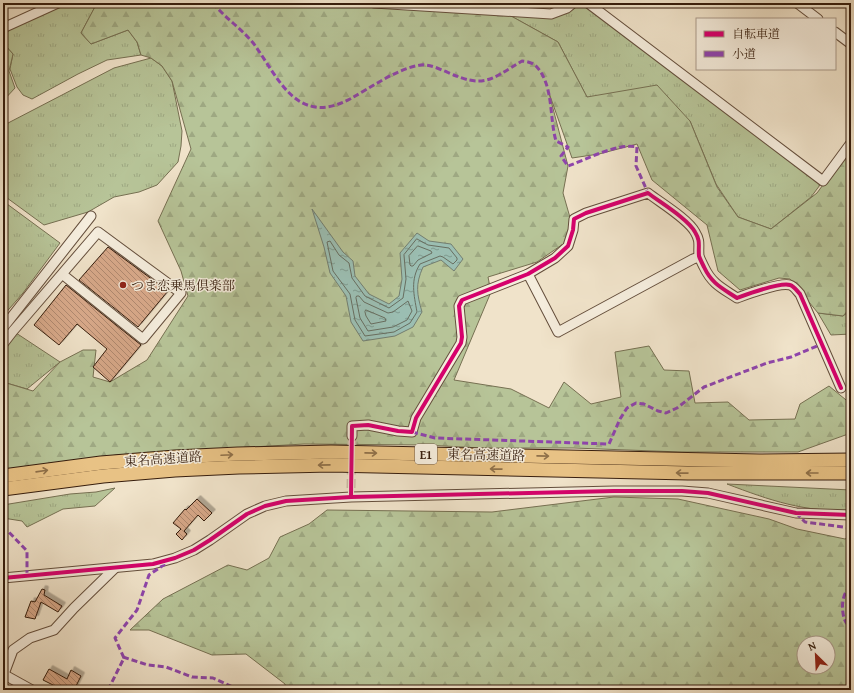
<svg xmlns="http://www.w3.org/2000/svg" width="854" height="693" font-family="'Gentium Book Plus','Noto Serif JP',serif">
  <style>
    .grass { fill: url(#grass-tufts); stroke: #767052 }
    .forest { fill: url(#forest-firs); stroke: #767052; fill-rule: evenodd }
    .water { fill: url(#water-ripples); stroke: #737e70 }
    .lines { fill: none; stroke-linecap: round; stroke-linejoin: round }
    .shore { stroke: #686e60; stroke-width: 1 }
    .building { fill: url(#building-back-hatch); stroke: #361d0d; filter: url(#shadow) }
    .minor-tunnel { stroke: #cbbba4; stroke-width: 9; stroke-dasharray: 9 4.5; stroke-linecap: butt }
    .minor-casing { stroke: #644e3c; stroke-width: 11 }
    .highway-casing { stroke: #361d0d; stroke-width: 15 }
    .minor { stroke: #f5eddd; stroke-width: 9 }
    .highway { stroke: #e8c285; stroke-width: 13 }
    .quiet { stroke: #8e44ad; stroke-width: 3; stroke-dasharray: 6 3; stroke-linecap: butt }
    .cycleway-casing { stroke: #f5eddd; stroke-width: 6 }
    .cycleway { stroke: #d6006c; stroke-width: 4 }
    .oneway { stroke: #8f7049 }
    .poi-dot { fill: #8f2418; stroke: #f5eddd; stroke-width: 1.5 }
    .labels { text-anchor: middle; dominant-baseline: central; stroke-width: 3; stroke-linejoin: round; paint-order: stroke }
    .shield { fill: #f5eddd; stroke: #6f5b4b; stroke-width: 1 }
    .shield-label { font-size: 12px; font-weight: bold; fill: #361d0d }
    .poi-label { font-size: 13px; fill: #361d0d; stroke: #f5eddd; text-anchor: start }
    .street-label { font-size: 13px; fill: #361d0d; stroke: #f5eddd }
  </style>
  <defs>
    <pattern id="grass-tufts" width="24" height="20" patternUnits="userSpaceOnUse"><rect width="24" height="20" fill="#b7c498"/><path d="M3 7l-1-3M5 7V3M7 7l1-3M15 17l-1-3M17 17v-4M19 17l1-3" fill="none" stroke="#9ea882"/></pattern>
    <pattern id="forest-firs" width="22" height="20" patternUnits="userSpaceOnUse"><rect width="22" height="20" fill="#b7c498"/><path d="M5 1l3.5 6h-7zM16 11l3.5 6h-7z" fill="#9ea882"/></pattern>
    <pattern id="water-ripples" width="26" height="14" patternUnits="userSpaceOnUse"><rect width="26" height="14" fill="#9bbeb2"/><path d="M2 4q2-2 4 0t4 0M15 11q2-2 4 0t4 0" fill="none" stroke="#7f9a8f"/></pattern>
    <pattern id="building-back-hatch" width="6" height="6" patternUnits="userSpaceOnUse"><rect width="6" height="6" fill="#d8a98a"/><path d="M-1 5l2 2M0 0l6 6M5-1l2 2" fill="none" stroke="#b0896f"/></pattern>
    <filter id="shadow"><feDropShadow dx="3.5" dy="-3.5" stdDeviation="0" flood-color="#0004"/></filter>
  </defs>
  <rect width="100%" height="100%" fill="#f0e3ca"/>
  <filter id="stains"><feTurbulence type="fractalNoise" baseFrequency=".005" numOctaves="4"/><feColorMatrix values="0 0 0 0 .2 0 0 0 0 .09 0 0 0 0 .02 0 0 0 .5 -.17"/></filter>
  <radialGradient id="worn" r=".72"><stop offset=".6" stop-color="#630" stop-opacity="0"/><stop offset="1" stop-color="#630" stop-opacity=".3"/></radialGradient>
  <g class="grass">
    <polygon points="67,3 97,3 81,33 91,44 128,30 137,42 141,55 107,60 78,74 32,99 23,95 17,87 10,69 13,54 3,43 3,31"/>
    <polygon points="570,3 588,3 823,181 811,197 771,229 738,217 716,184 690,121 587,97 558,42 502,11 551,14"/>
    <polygon points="151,58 162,66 172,81 182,131 181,146 178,162 157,185 139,192 114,197 88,212 44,225 3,195 3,126 10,122 114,68"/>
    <polygon points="3,201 60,243 23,293 3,316"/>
    <polygon points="851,310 851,334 831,335 818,313 843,316"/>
    <polygon points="13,331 60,362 27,389 3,382 3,344"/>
    <path d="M727 484 851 490V510C806 513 769 500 727 484Z"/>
    <polygon points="115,488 95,506 63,509 27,527 22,521 3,518 3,505 70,494 96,492"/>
  </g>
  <g class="forest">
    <polygon points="97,3 397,3 502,11 558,42 587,97 657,85 690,121 717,187 738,217 771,229 817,193 851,147 851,307 843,316 818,313 790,279 779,278 740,290 718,271 707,225 652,180 637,144 599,154 572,158 549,93 568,166 563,193 571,221 566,242 537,262 488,277 491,292 454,380 511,389 549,408 564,382 591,404 621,397 615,352 649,346 664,370 689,371 695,403 728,402 749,420 795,419 800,404 829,386 851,404 851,433 798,452 681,452 574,448 481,448 426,445 304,444 116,455 65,464 3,472 3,382 33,391 60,362 83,350 96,350 93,377 110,382 147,360 188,296 181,271 158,221 191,149 172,81 162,66 151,58 141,55 137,42 128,30 91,44 81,33"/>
    <polygon points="3,43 13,54 9,71 15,88 3,101"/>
    <path d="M614 497 678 499 769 519 797 529 845 539 851 536V690H286L285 684 246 654 212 655 149 630H130L163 599 228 565 247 570 269 558 280 537 309 524 327 510 492 512ZM804 643H828V667H804Z"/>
  </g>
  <path class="water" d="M312 209 343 252 353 261 355 276 369 294 389 304 399 296 402 279 400 253 417 233 429 241 451 244 463 259 454 271 441 260 423 267C415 285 417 294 422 312L413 327 395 336 363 341 351 322 346 296 330 273 324 247Z"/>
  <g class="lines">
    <g class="shore">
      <path d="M417 239 428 245 449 248 457 258V260L453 264 443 257 440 256 420 264C410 280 414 295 417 312L410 323 394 332 365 336 355 320 350 294 333 271 327 242 330 241 339 255 349 263 352 278 365 296 389 308 403 298 406 279 404 255Z"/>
      <polygon points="418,246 431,251 432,253 418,260 413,266 411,266 410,265 409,256"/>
      <polygon points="357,296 359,296 364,302 388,313 393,312 408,301 412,311 407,320 393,327 368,331 360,318 356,298"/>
      <polygon points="366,310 385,318 386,321 371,324 366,316 365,312"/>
    </g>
  </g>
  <g class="building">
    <polygon points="108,247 168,291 138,327 79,280"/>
    <polygon points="66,285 141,345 110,382 93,367 107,349 77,324 59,345 34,325"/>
    <polygon points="197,499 212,513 204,521 198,515 184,531 187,534 182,540 176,534 181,529 173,523 185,509 186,510"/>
    <polygon points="42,589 45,590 44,595 62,606 58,612 41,602 35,619 25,617 31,601 35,602"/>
    <polygon points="49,669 67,679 71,670 81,676 74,690 63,690 43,680"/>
  </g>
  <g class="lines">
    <polyline class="minor-tunnel" points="351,488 352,436"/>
    <defs>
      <g id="minor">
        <polyline points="374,3 551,14 567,8 573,3"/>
        <polyline points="588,3 823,181 851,143"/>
        <polyline points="797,3 818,19"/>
        <polyline points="3,28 58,3"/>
        <polyline points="835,32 851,44"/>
        <polyline points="528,274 558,332 693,259 699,257"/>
        <polyline points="3,328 91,216"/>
        <polyline points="3,344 13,331 98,232 181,293 143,339 62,274"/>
        <path d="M352 436V426L368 425 398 431 412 432 416 418 461 343 462 337 459 306 462 300 528 274 555 258 568 246 573 230 574 219 586 213 648 193C661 203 688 219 695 232 701 242 698 245 699 256 700 259 702 263 704 267 712 284 722 288 737 298 748 294 780 282 790 285 794 286 797 291 800 294L841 388"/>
        <polyline points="3,578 153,564 175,558 194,550 210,540 247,514 265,506 286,501 351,497 614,491 682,491 708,493 796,513 851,515"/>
        <polyline points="3,674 32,690"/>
        <polyline points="4,674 13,650 30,638 54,630 74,608 115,568"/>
      </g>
      <g id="highway">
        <polyline points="3,476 101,463 175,457 238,454 331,452 759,461 851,460"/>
        <polyline points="3,489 103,476 175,470 239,467 331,465 688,473 851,473"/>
      </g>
    </defs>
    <use href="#minor" class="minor-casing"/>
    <use href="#highway" class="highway-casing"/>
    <use href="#minor" class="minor"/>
    <use href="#highway" class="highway"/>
    <g class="quiet">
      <path d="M213 3C225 18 242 29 254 44 279 79 297 127 350 99 370 88 398 68 421 65 430 64 439 69 447 72 484 89 490 80 522 61 526 61 533 63 536 66 554 85 549 117 556 141L568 147 561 156 568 166C588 159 616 143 637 147L636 166 648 193"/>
      <polyline points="412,432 435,438 609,444 620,419 627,408 636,403 644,404 658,411 666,413 677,408 704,387 767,363 791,357 822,344"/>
      <polyline points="796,513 805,522 851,528"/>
      <polyline points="3,526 27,551 27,576"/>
      <path d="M851 586C842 593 841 607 844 618 845 622 849 626 851 629"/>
      <polyline points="123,657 148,665 166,667 192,677 213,678 239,690"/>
      <polyline points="108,690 124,658 115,638 137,610 149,575 165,564"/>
    </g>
    <defs>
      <g id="cycleway">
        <path d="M351 497 352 426 368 425 398 431 412 432 416 418 461 343 462 337 459 306 462 300 528 274 555 258 568 246 573 230 574 219 586 213 648 193C661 203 688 219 695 232 701 242 698 245 699 256 700 259 702 263 704 267 712 284 722 288 737 298 748 294 780 282 790 285 794 286 797 291 800 294L841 388"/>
        <polyline points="3,578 153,564 175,558 194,550 210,540 247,514 265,506 286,501 351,497 614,491 682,491 708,493 796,513 851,515"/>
      </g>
    </defs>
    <use href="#cycleway" class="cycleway-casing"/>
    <use href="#cycleway" class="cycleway"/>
  </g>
  <defs><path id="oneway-shaft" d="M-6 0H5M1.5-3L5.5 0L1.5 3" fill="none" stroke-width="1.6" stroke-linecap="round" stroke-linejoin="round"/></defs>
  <g class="oneway">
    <use href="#oneway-shaft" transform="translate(371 453) rotate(1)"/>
    <use href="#oneway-shaft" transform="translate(227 455) rotate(-3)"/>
    <use href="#oneway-shaft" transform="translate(543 456) rotate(1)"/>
    <use href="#oneway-shaft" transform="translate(324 465) rotate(179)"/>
    <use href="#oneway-shaft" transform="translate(496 469) rotate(-179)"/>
    <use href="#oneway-shaft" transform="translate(42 471) rotate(-8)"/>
    <use href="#oneway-shaft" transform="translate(682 473) rotate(-179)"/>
    <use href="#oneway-shaft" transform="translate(812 473) rotate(-180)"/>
  </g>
  <circle class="poi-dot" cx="123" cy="285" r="4"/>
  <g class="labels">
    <rect class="shield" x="415" y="444" width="22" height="20" rx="3"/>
    <g class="shield-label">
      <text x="426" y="454">E1</text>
    </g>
    <g class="poi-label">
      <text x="131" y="285">つま恋乗馬倶楽部</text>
    </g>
    <g class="street-label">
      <text transform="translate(486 455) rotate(1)">東名高速道路</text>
      <text transform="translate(163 459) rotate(-4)">東名高速道路</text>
    </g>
  </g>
  <rect width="854" height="693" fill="none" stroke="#f0e3ca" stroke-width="16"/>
  <rect x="4" y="4" width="846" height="685" fill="none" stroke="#361d0d" stroke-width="2"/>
  <rect x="8" y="8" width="838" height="677" fill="none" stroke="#361d0d"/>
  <rect x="696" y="18" width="140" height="52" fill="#f5eddd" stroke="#a99a8a"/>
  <rect x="704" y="31" width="20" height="6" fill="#d6006c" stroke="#a99a8a"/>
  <text x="732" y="38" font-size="12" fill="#361d0d">自転車道</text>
  <rect x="704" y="51" width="20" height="6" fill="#8e44ad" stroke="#a99a8a"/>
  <text x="732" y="58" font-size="12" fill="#361d0d">小道</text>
  <g transform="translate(816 655) rotate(336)"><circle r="19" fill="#f5eddd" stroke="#a99a8a"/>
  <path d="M0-3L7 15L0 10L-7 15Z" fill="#8f2418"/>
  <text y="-6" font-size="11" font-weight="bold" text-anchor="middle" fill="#361d0d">N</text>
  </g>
  <rect width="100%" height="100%" filter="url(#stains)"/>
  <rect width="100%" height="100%" fill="url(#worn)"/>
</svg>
